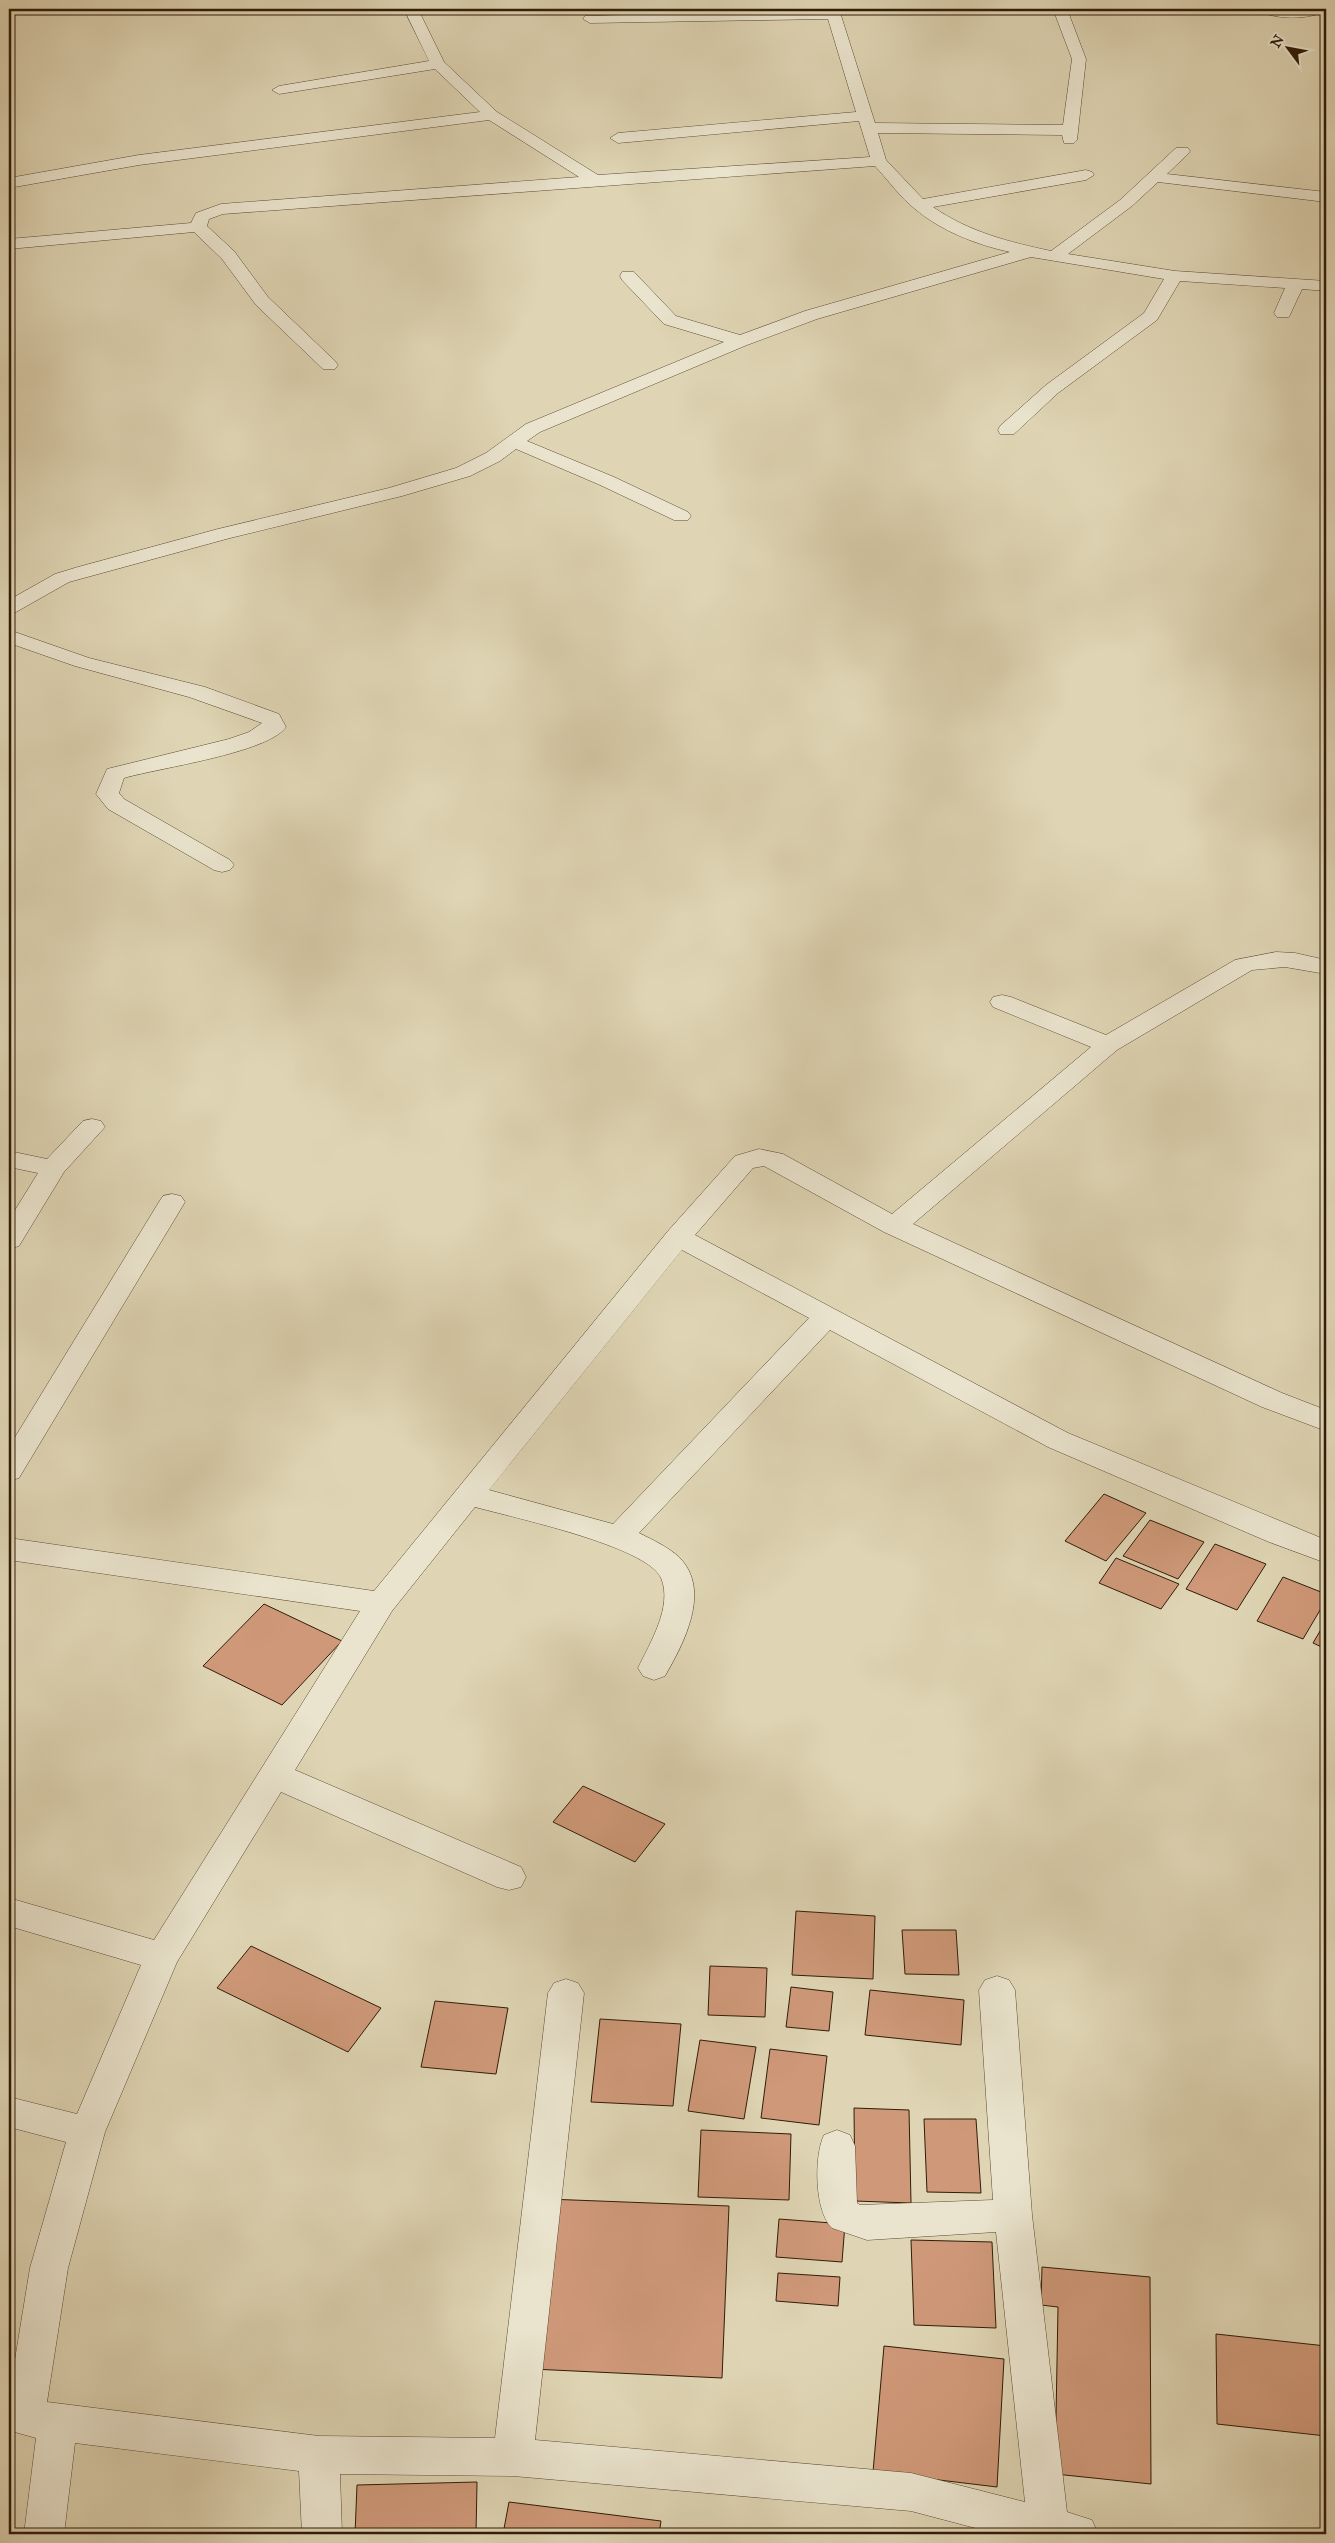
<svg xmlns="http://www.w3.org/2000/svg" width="1335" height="2543" font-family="'IM FELL Great Primer',serif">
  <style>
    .building { fill: #cf9979; stroke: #301c08 }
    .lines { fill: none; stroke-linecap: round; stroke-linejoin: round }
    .minor-casing { stroke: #5c4a33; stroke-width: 1 }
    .minor { fill: #eae4ce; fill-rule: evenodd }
  </style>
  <rect width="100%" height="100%" fill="#dfd5b4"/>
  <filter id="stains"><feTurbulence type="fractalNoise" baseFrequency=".004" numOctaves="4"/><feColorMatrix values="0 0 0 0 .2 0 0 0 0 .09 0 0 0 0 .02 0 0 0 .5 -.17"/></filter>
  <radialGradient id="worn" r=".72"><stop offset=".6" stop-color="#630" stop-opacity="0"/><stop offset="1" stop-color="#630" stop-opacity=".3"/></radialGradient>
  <g class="building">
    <polygon points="1104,1494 1146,1513 1106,1561 1065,1541"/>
    <polygon points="1150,1520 1204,1542 1178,1579 1123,1556"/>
    <polygon points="1215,1544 1266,1564 1237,1610 1186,1589"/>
    <polygon points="1116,1558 1179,1584 1161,1609 1099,1583"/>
    <polygon points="1283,1577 1326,1594 1326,1600 1303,1639 1257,1621"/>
    <polygon points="264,1604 342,1641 282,1705 203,1666"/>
    <polygon points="1326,1621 1326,1649 1313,1643"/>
    <polygon points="583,1786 665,1824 635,1862 553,1822"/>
    <polygon points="796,1911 875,1916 873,1979 792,1975"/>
    <polygon points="902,1930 956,1930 959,1975 905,1974"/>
    <polygon points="251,1946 381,2008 348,2052 217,1988"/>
    <polygon points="710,1966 767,1968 765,2017 708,2015"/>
    <polygon points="791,1987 833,1992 829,2031 786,2027"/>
    <polygon points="870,1990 964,2000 961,2045 865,2035"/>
    <polygon points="435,2001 508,2008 496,2074 421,2067"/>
    <polygon points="600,2019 681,2024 673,2106 591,2102"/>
    <polygon points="700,2040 756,2047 744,2119 688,2111"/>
    <polygon points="770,2049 827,2056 819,2125 761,2118"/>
    <polygon points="854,2108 909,2110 911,2203 855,2201"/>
    <polygon points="924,2119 976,2119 981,2193 927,2192"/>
    <polygon points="701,2130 791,2134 789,2200 698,2197"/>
    <polygon points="547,2199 729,2206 722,2378 532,2369"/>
    <polygon points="779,2219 845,2224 842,2262 776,2257"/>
    <polygon points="911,2240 992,2242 996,2328 914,2325"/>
    <polygon points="1042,2267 1150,2277 1151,2484 1055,2474 1058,2307 1041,2305"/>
    <polygon points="778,2273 840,2277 838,2306 776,2301"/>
    <polygon points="1216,2334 1326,2346 1326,2436 1217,2424"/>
    <polygon points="884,2346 1004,2359 997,2487 873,2472"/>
    <polygon points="477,2482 476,2534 355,2534 357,2485"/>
    <polygon points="509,2502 661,2521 659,2534 503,2534"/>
    <polygon points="858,2532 935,2534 858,2534"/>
  </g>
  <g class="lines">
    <defs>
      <g id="minor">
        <polygon points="9,9 25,9 23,12 9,16"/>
        <path d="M404 9H418L444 62 497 112 598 175 870 157 859 121 618 143 610 138 618 133 856 112 828 19 590 23 583 19 585 16 839 9 875 123 1063 125 1072 59 1053 9H1067L1086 59 1077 140 1074 143H1064L1062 135 878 133 886 160 923 199 1086 170 1092 172 1094 175 1086 180 933 207C969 232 1009 242 1051 251L1120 200 1176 148H1188L1190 151 1188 154 1167 174 1326 192V202L1158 182 1132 206 1068 254 1175 271 1326 281V291L1302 289 1289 317H1277L1274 313 1285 288 1180 281 1157 320 1058 393 1014 434H1000L998 430 1000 426 1046 385 1144 313 1164 279 1031 257 817 319 747 345 540 432 527 441 614 477 688 512 691 516 688 520H674L600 485 516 449 500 461 470 476 402 496 230 538 69 582 16 612 9 614V600L55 574 78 567 218 529 389 488 456 468 486 453 526 424 724 342 664 324 622 280 620 276 622 272H634L676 316 740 335 805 311 1010 252C977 245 941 231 915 209 900 197 888 180 875 166L223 214 209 219 207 226 234 251 268 297 335 361 338 365 335 369H323L256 305 222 259 194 232 9 249V239L191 223 196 213 221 204 579 177 489 120 139 165 9 188V178L139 155 480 112 435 69 279 94 272 90 279 86 429 61Z"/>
        <path d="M1258 9H1325C1316 21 1267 20 1258 9Z"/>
        <path d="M9 630 89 658 205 687 279 714 286 727C268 753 158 768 124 778L119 793 124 799 230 860 234 865 230 870 222 872 214 870 108 809 96 794 107 769 229 739 249 732 262 723 189 697 75 666 9 643Z"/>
        <path d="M1276 952 1295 953 1326 960V974L1285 967 1252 970 1117 1050 913 1224 1282 1393 1326 1410V1431L1262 1407 884 1232 764 1166 753 1168 695 1235 1068 1433 1326 1540V1563L1269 1542 1048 1447 830 1330 639 1533C653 1540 668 1547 679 1557 712 1590 684 1643 665 1676L654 1680 643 1676 638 1668C650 1643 673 1606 661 1578 647 1546 511 1517 475 1507L392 1611 295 1770 521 1867 526 1877 521 1887 509 1890 497 1887 281 1792 177 1962 105 2132 68 2268 47 2402 319 2436 495 2438 548 1993 554 1983 566 1979 578 1983 584 1993 535 2440 911 2473 1025 2502 996 2232 867 2240 832 2228C814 2211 814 2155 824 2135L837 2130 850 2135 855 2146 857 2203 860 2205 993 2200 979 1990 985 1980 997 1976 1009 1980 1015 1990 1032 2215 1067 2512 1092 2520 1098 2534H998L911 2511 513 2476 340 2474 342 2534H302L299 2471 75 2443 64 2534H24L36 2438 11 2431 9 2426V2396L30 2268 66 2142 9 2127V2097L77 2114 141 1965 9 1926V1898L154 1940 360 1611 9 1560V1538L374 1591 668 1231 735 1156 759 1149 783 1154 892 1214 1091 1047 993 1007 990 1002 993 997 1002 995 1011 997 1106 1035 1235 960ZM682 1250 809 1318 613 1524 489 1490Z"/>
        <polygon points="92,1119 101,1121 105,1127 64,1172 19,1246 9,1249 9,1220 38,1173 9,1167 9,1151 47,1159 83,1121"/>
        <polygon points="172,1194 181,1196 185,1202 19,1478 9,1481 9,1447 159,1202 163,1196"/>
      </g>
    </defs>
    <use href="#minor" class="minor-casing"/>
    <use href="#minor" class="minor"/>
  </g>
  <rect width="1335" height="2543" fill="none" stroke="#dfd5b4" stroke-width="30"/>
  <rect x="10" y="10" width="1315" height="2523" fill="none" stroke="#301c08" stroke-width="2.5"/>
  <rect x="15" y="15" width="1305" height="2513" fill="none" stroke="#301c08"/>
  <g transform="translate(1288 48) rotate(302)" stroke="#eae4ce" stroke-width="4" paint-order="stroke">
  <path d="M0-4L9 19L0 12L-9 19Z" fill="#301c08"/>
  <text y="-8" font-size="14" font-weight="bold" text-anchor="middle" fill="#301c08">N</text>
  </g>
  <rect width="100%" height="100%" filter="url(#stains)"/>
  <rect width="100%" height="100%" fill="url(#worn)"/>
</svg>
